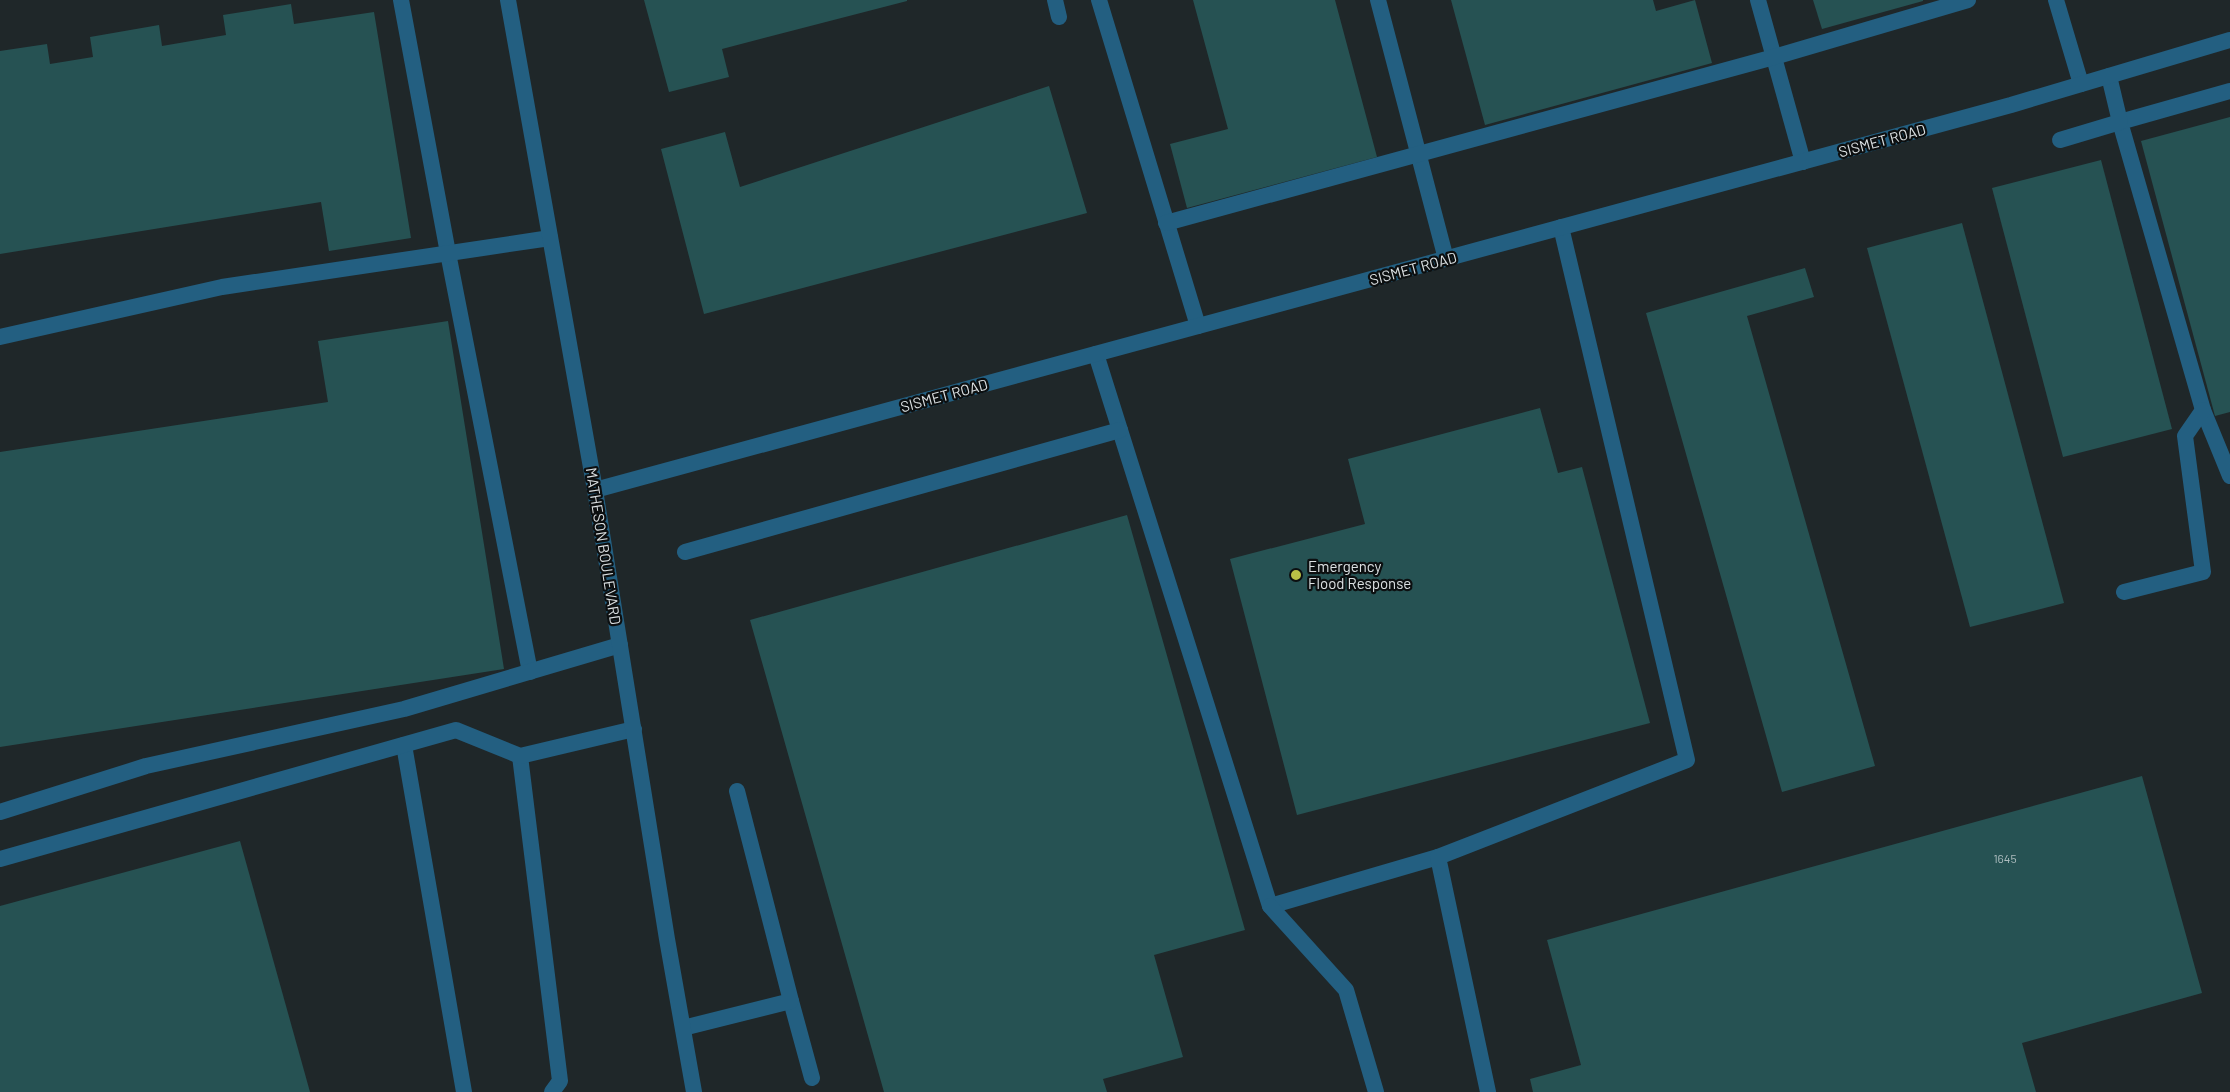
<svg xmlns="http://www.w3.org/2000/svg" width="2230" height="1092" font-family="Barlow,sans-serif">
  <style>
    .building { fill: #265253 }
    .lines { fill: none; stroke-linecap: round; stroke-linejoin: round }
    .service { stroke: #235f81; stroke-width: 16 }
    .minor { stroke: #235f81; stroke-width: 16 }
    .poi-dot { fill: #b9c046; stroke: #0c0f10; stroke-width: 2 }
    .labels { text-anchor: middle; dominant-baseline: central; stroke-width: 4.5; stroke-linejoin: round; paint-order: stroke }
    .number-label { font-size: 12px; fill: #aebdbf }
    .street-label { font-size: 15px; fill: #dce1e3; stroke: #0c0f10 }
    .poi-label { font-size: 15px; fill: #dce1e3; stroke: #0c0f10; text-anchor: start }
  </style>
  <rect width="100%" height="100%" fill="#1f2729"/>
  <g class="building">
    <polygon points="644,0 907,0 907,1 722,49 729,77 669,92"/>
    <polygon points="1193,0 1335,0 1377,157 1187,208 1170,144 1228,129"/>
    <polygon points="1451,0 1653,0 1656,11 1695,0 1712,63 1485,125"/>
    <polygon points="1813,0 1923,0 1923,1 1822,29"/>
    <polygon points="291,4 294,24 374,12 411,238 329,251 321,202 0,254 0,51 47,44 50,64 93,57 90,37 159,25 162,46 226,35 223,15"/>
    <polygon points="1049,86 1087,213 704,314 661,149 725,132 740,187"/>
    <polygon points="2230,117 2230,412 2215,416 2141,141"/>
    <polygon points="2101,160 2172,429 2063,457 1992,188"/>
    <polygon points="1962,223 2064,603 1970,627 1867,248"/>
    <polygon points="1805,268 1814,297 1747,316 1875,766 1782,792 1646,313"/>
    <polygon points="448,321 504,669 0,747 0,452 328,402 318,341"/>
    <polygon points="1540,408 1558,473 1582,467 1650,723 1297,815 1230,559 1365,524 1348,459"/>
    <polygon points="1127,515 1245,930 1154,955 1183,1057 1103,1079 1107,1092 884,1092 750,620"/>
    <polygon points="2142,776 2202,993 2022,1043 2036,1092 1533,1092 1530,1079 1581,1065 1547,940"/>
    <polygon points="240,841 310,1092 0,1092 0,906"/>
  </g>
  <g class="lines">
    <g class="service">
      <polyline points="401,0 448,253 530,672"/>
      <polyline points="1055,0 1059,17"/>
      <polyline points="1099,0 1198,326"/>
      <polyline points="1378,0 1446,259"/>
      <polyline points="1758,0 1803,162"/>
      <polyline points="2056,0 2081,84"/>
      <polyline points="2230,91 2120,122 2203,410 2230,476"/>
      <polyline points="2060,140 2120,122 2109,76"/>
      <polyline points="1166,223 1774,57 1968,0"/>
      <polyline points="0,337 222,287 550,238"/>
      <polyline points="1096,354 1270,906 1438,857"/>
      <polyline points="685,552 1120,430"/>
      <polyline points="2124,592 2203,572 2185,436 2203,410"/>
      <polyline points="404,745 464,1092"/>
      <polyline points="520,756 560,1081 552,1092"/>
      <polyline points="0,812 146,766 404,709 620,645"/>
      <polyline points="0,859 456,730 520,756 634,729"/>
      <polyline points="1270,906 1346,990 1376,1092"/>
      <polyline points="791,1001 812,1078"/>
      <polyline points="683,1028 791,1001 737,791"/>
      <polyline points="1488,1092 1438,857 1687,760 1561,227"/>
    </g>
    <g class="minor">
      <polyline points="508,0 595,490 667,939 694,1092"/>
      <polyline points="595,490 2011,105 2230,40"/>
    </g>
  </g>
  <circle class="poi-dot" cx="1296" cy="575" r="6"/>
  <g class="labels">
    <g class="number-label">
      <text x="2005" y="858">1645</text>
    </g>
    <g class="street-label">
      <text transform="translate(1882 140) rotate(-15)">SISMET ROAD</text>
      <text transform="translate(1413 268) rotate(-15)">SISMET ROAD</text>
      <text transform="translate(944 395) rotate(-15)">SISMET ROAD</text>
      <text transform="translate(604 546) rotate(81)">MATHESON BOULEVARD</text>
    </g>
    <g class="poi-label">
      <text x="1308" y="566">Emergency<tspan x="1308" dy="17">Flood Response</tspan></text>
    </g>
  </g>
</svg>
